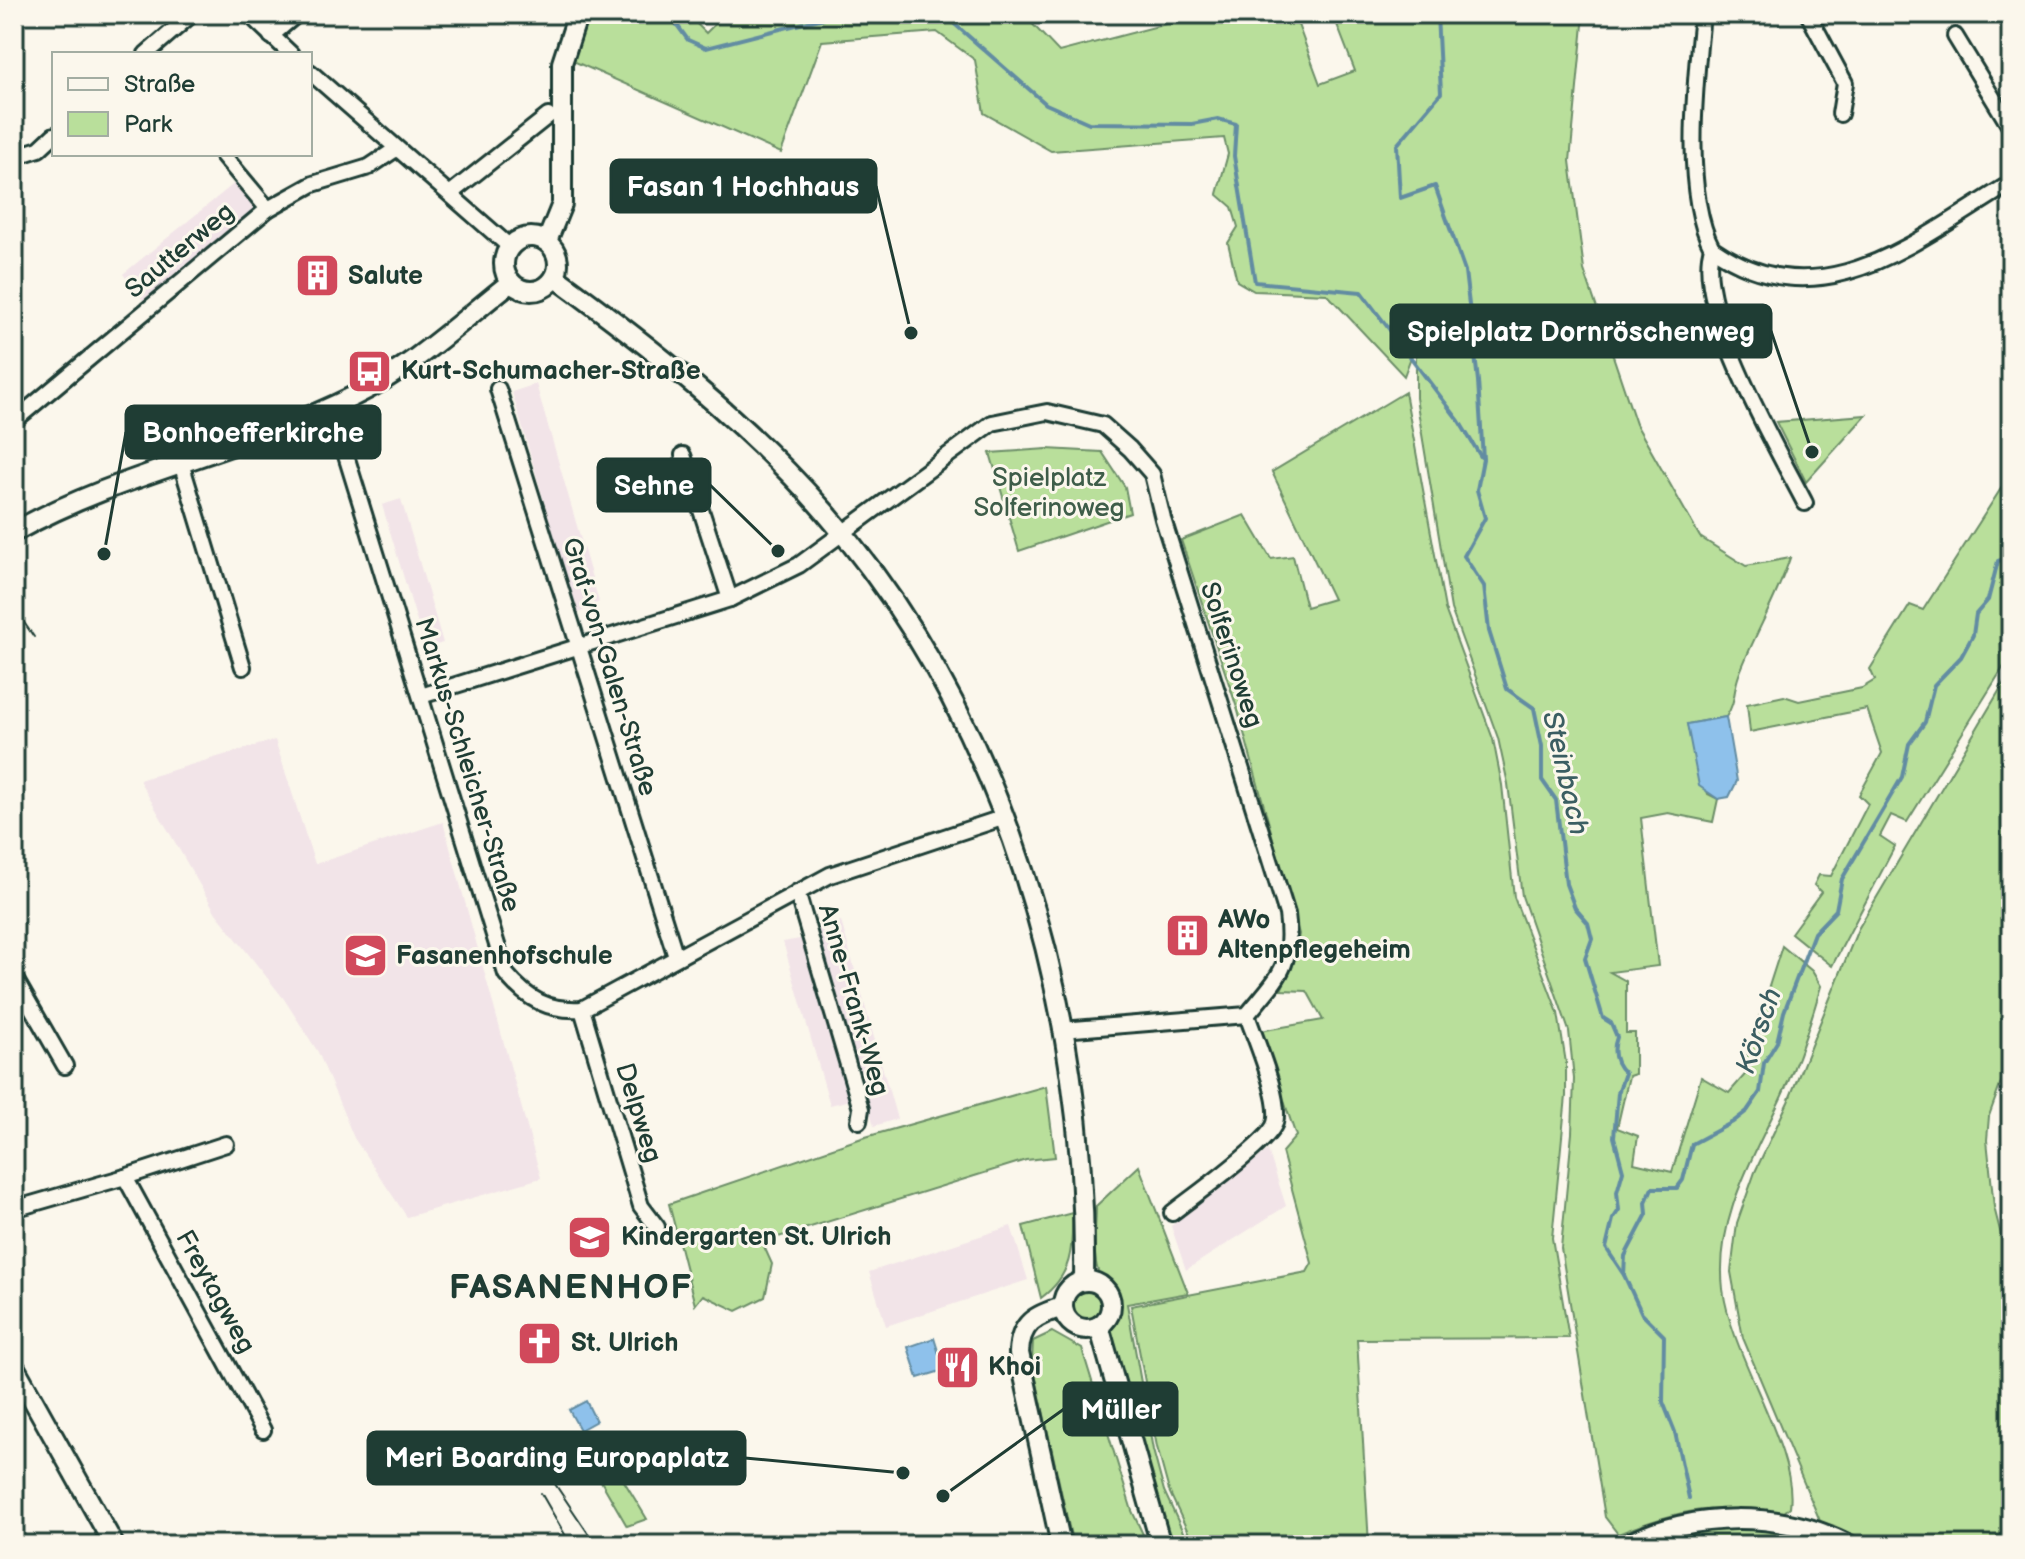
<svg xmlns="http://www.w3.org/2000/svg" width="2025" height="1559" font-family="'Balsamiq Sans',sans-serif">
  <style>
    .built { fill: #f2e4e8 }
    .green { fill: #b9df9b; stroke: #6c8e68; stroke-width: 2 }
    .water { fill: #8ec1eb; stroke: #628ca2; stroke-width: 2 }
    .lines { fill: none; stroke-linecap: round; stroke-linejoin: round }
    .stream { stroke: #628ca2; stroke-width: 4 }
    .minor-casing { stroke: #1f3d34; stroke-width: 20 }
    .tertiary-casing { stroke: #1f3d34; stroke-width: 24 }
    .minor { stroke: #fbf7ec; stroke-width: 14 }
    .tertiary { stroke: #fbf7ec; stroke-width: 18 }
    .tram { stroke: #1f3d34; stroke-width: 2 }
    .labels { text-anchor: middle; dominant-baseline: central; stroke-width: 6; stroke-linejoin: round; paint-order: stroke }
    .street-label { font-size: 26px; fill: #1f3d34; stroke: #fbf7ec }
    .poi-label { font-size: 26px; font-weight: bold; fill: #1f3d34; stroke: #fbf7ec; text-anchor: start }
    .park-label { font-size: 26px; fill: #3e5d49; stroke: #fbf7ec }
    .water-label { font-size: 28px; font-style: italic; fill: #3b5e62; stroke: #fbf7ec }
    .district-label { font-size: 34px; font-weight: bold; letter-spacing: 2px; fill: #1f3d34; stroke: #fbf7ec }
    .leader { fill: none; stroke: #1f3d34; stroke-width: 3 }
    .callout-dot { fill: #1f3d34; stroke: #fbf7ec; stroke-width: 3 }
    .callout { fill: #1f3d34; stroke: #1f3d34; stroke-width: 3 }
    .callout-label { font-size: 28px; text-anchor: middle; font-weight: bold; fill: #fff }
  </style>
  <rect width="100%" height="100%" fill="#fbf7ec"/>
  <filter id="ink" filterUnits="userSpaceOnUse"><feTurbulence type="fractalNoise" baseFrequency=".0125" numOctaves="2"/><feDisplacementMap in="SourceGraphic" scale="16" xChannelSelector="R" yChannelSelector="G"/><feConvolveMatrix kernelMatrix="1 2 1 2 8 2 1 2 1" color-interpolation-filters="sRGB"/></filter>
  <g filter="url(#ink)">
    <g class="built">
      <polygon points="236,182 257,208 144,302 123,274"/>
      <polygon points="536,384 599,602 577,614 512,392"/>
      <polygon points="401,499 443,643 425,648 382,505"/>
      <polygon points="275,740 315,864 443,822 541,1178 407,1217 354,1138 318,1052 284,999 216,913 139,780"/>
      <polygon points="841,921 897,1119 874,1126 818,928"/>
      <polygon points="805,938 851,1100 830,1105 783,942"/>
      <polygon points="1268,1150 1286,1206 1186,1270 1171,1226"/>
      <polygon points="1011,1226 1028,1280 886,1326 869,1272"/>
    </g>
    <g class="green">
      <path d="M588 14H687L706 33 720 19 724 22 733 14H1023L1059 52 1204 14H1294L1320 84 1355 71 1333 14H1584L1570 161 1584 270 1636 424 1700 537 1746 566 1790 558C1776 600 1754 635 1739 675 1733 691 1736 702 1726 717L1687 724 1708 794 1718 799 1713 822 1668 813 1641 818 1658 966 1610 972 1626 981V1033H1635V1074L1629 1076 1617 1128 1638 1136 1634 1163 1672 1172 1701 1077 1729 1093 1750 1069 1746 1058 1782 946 1812 971 1821 986C1810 1025 1797 1064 1780 1100 1752 1160 1715 1220 1723 1289 1731 1357 1798 1449 1790 1507L1782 1514C1710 1505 1685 1507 1618 1534L1605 1517 1561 1248 1572 1133 1574 1079 1569 1031 1522 896 1508 784 1498 738 1451 609 1416 398V321H1408L1414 349 1404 376 1327 294 1254 291 1237 281 1228 243 1238 227 1232 207 1217 194 1228 154 1224 138 1051 151 984 113 975 60 937 32 822 41 781 153 573 61Z"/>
      <polygon points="1405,392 1445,609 1493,739 1502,785 1514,897 1558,1013 1566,1063 1566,1096 1552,1238 1569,1338 1357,1339 1369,1545 1194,1545 1169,1491 1157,1447 1131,1306 1307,1272 1312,1263 1282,1152 1296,1136 1260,1031 1323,1020 1307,991 1281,990 1294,961 1299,934 1238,711 1181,540 1245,515 1271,559 1293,556 1306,607 1333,599 1272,472"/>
      <polygon points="1866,415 1806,482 1776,422"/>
      <polygon points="1047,449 1102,452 1125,487 1130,513 1019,551 990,453"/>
      <polygon points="2011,473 2011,655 1907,822 1891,815 1880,836 1895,846 1832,966 1791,933 1821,892 1814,885 1819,875 1831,876 1868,804 1859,795 1882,753 1867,709 1750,732 1747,704 1784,696 1799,701 1862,688 1875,680 1870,669 1910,605 1923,610"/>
      <polygon points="2011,671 2011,1055 1989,1116 1987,1140 1994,1207 2011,1274 2011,1545 1871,1545 1820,1521 1743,1338 1731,1272 1737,1223 1755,1172 1788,1102 1858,929"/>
      <polygon points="1046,1086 1055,1157 1026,1160 762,1242 772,1264 765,1297 737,1311 703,1295 695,1305 669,1204 862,1138"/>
      <path d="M1139 1166 1188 1293 1127 1304 1153 1450 1164 1491 1189 1545H1168L1160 1525 1110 1329C1128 1299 1105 1295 1098 1271 1092 1253 1096 1225 1096 1206Z"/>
      <path d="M1072 1213C1073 1249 1072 1275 1041 1298L1023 1226Z"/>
      <circle cx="1085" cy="1305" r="16"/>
      <polygon points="1052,1332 1082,1349 1132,1511 1148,1545 1073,1545 1032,1361 1033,1341"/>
      <polygon points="613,1463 647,1519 627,1526 594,1469"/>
      <path d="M1710 1528C1744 1528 1776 1527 1808 1540L1811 1545H1642Z"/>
    </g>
    <g class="water">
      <polygon points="1726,717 1737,781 1729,797 1718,799 1699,786 1687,724"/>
      <polygon points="934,1338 944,1370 918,1378 908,1347"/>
      <polygon points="586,1401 596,1421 580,1430 569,1410"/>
    </g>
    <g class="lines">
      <g class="stream">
        <polyline points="669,14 688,40 706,48 824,18 950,20 1046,104 1089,123 1192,124 1218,119 1236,124 1234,156 1255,282 1361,292 1459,421 1481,457"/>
        <path d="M1437 14 1441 93 1397 145 1400 198 1435 186 1465 271 1478 381 1483 459 1477 490 1485 518 1464 556 1484 586 1489 631 1507 689 1534 708 1542 746V780L1556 800 1566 884 1575 908 1588 923 1592 939 1585 958 1603 1018 1611 1023 1617 1037C1612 1051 1614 1063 1625 1073L1618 1093 1614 1137 1623 1171 1617 1192 1619 1210 1613 1219 1606 1248 1624 1275"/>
        <polyline points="1689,1498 1675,1432 1663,1402 1664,1336 1642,1314 1624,1275 1625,1256 1647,1214 1646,1202 1652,1188 1677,1188 1683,1180 1692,1144 1733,1122 1747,1111 1760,1092 1764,1063 1777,1042 1784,1012 1814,933 1836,910 1842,879 1902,777 1909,744 1925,722 1934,685 1961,657 1973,635 1976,614 1988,600 1998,561 2011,557"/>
        <polyline points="1696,1542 1696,1545"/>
      </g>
      <defs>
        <g id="minor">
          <polyline points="249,14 291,54"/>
          <path d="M1702 14C1696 77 1682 190 1712 248 1693 304 1777 449 1805 503"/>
          <polyline points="1808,14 1845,83 1840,114"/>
          <polyline points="271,36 297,14"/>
          <polyline points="1955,36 2011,128"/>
          <polyline points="146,54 192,14"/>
          <polyline points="310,72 510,247"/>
          <polyline points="222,154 268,209"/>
          <polyline points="14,157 39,149 54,135"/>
          <polyline points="451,193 548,116"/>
          <path d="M1712 248C1821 324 1916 240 2011 183"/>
          <polyline points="498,389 676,957"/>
          <path d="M331 407 506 974C528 1000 548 1011 582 1009L830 875 1005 817"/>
          <polyline points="14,421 268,209 313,184 369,167 396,149"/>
          <polyline points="683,455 730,599"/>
          <polyline points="181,463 243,667"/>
          <path d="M421 696 730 599 799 565 992 423 1047 412 1103 425 1130 449 1152 474 1163 519 1287 914C1294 967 1278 977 1247 1015L1062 1030"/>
          <polyline points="797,892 861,1109 859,1121"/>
          <polyline points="14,977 65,1066"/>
          <polyline points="582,1009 641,1206 657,1227"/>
          <polyline points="125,1177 226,1144"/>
          <polyline points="14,1209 125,1177 263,1430"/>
          <path d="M1172 1213C1192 1197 1269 1143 1275 1123 1282 1100 1255 1039 1247 1015"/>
        </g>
        <g id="tertiary">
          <circle cx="531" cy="264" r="27"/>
          <polyline points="547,241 562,204 562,63 578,14"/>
          <path d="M555 277C651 347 745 421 824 511 1005 718 1088 1009 1084 1280"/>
          <path d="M14 532C121 472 244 451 354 396 413 367 459 323 511 282"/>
          <circle cx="1087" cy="1305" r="24"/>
          <polyline points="1099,1326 1161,1545"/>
          <polyline points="14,1366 114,1545"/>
          <path d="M1061 1545 1019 1353C1020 1323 1035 1315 1063 1307"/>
          <path d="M1626 1545C1693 1511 1781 1510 1849 1545"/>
        </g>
      </defs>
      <use href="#minor" class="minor-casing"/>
      <use href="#tertiary" class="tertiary-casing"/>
      <use href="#minor" class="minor"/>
      <use href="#tertiary" class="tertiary"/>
      <g class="tram">
        <polyline points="14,608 34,637"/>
        <polyline points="555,1484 596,1545"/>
        <polyline points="541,1493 571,1545"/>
      </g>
    </g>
  </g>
  <defs>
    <symbol id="building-square" viewBox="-11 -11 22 22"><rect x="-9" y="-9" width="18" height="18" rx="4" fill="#d1495b" stroke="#fbf7ec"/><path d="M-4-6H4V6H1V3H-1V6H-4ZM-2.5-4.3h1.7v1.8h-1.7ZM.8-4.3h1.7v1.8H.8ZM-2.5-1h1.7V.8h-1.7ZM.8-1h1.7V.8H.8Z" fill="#fff"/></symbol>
    <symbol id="bus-square" viewBox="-11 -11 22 22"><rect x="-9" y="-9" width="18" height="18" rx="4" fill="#d1495b" stroke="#fbf7ec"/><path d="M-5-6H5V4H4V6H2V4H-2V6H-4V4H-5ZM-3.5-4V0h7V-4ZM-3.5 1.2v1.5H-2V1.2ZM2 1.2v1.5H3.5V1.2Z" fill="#fff"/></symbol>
    <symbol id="school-square" viewBox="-11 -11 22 22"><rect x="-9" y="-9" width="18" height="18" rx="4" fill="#d1495b" stroke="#fbf7ec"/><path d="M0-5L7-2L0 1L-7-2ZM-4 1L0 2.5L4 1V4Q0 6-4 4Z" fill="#fff"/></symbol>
    <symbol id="church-square" viewBox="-11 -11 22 22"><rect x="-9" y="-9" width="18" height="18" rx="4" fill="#d1495b" stroke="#fbf7ec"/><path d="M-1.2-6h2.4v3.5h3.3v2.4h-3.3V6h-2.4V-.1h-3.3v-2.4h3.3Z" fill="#fff"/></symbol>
    <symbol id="restaurant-square" viewBox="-11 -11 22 22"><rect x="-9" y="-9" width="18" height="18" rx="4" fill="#d1495b" stroke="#fbf7ec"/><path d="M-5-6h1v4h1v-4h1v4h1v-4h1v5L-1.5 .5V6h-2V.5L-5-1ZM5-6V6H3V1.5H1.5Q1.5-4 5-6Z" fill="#fff"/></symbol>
  </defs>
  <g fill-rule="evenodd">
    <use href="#building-square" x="292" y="250" width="51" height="51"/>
    <use href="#bus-square" x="344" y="346" width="51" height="51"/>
    <use href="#building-square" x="1162" y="910" width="51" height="51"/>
    <use href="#school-square" x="340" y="930" width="51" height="51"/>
    <use href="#school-square" x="564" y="1212" width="51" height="51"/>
    <use href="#church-square" x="514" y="1318" width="51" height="51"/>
    <use href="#restaurant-square" x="932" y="1342" width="51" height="51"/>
  </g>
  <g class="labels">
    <g class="street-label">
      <text transform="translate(180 251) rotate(-40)">Sautterweg</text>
      <text transform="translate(1231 655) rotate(72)">Solferinoweg</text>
      <text transform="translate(609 667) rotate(73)">Graf-von-Galen-Straße</text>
      <text transform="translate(467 765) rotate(73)">Markus-Schleicher-Straße</text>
      <text transform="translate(853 1000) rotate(74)">Anne-Frank-Weg</text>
      <text transform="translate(638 1113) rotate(73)">Delpweg</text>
      <text transform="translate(215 1292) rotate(61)">Freytagweg</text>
    </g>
    <g class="poi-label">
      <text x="348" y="276">Salute</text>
      <text x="401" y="371">Kurt-Schumacher-Straße</text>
      <text x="1218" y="920">AWo<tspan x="1218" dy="30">Altenpflegeheim</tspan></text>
      <text x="396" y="956">Fasanenhofschule</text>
      <text x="621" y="1237">Kindergarten St. Ulrich</text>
      <text x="571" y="1343">St. Ulrich</text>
      <text x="988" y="1367">Khoi</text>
    </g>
    <g class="park-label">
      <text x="1049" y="478">Spielplatz<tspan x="1049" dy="30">Solferinoweg</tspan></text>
    </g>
    <g class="water-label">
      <text transform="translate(1565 773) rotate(77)">Steinbach</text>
      <text transform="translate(1759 1031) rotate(-71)">Körsch</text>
    </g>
    <g class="district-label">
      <text x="571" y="1287">FASANENHOF</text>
    </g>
  </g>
  <path class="leader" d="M911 333L876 186M1812 452L1771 331M104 554L126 432M778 551L710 485M943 1496L1064 1409M903 1473L745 1458"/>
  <g class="callout-dot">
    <circle cx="911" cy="333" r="8"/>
    <circle cx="1812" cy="452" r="8"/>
    <circle cx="104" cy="554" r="8"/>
    <circle cx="778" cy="551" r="8"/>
    <circle cx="943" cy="1496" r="8"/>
    <circle cx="903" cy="1473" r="8"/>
  </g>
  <g class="callout">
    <rect x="611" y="160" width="265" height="52" rx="8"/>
    <rect x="1391" y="305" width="380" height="52" rx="8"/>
    <rect x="126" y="406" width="254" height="52" rx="8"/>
    <rect x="598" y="459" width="112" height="52" rx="8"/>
    <rect x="1064" y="1383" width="113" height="52" rx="8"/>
    <rect x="368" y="1432" width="377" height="52" rx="8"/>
  </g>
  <g class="callout-label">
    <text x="743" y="196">Fasan 1 Hochhaus</text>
    <text x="1581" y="341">Spielplatz Dornröschenweg</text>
    <text x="253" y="442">Bonhoefferkirche</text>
    <text x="654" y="495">Sehne</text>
    <text x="1121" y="1419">Müller</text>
    <text x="557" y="1467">Meri Boarding Europaplatz</text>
  </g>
  <rect width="2025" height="1559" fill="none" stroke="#fbf7ec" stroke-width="48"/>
  <rect x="24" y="24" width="1977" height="1511" fill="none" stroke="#1f3d34" stroke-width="3" filter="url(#ink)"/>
  <rect x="52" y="52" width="260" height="104" fill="#fbf7ec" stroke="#a3ada2" stroke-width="2"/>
  <rect x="68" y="78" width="40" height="12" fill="#fbf7ec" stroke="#a3ada2" stroke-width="2"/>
  <text x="124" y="92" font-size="24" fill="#1f3d34">Straße</text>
  <rect x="68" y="112" width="40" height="24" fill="#b9df9b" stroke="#a3ada2" stroke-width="2"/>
  <text x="124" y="132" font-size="24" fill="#1f3d34">Park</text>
</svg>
